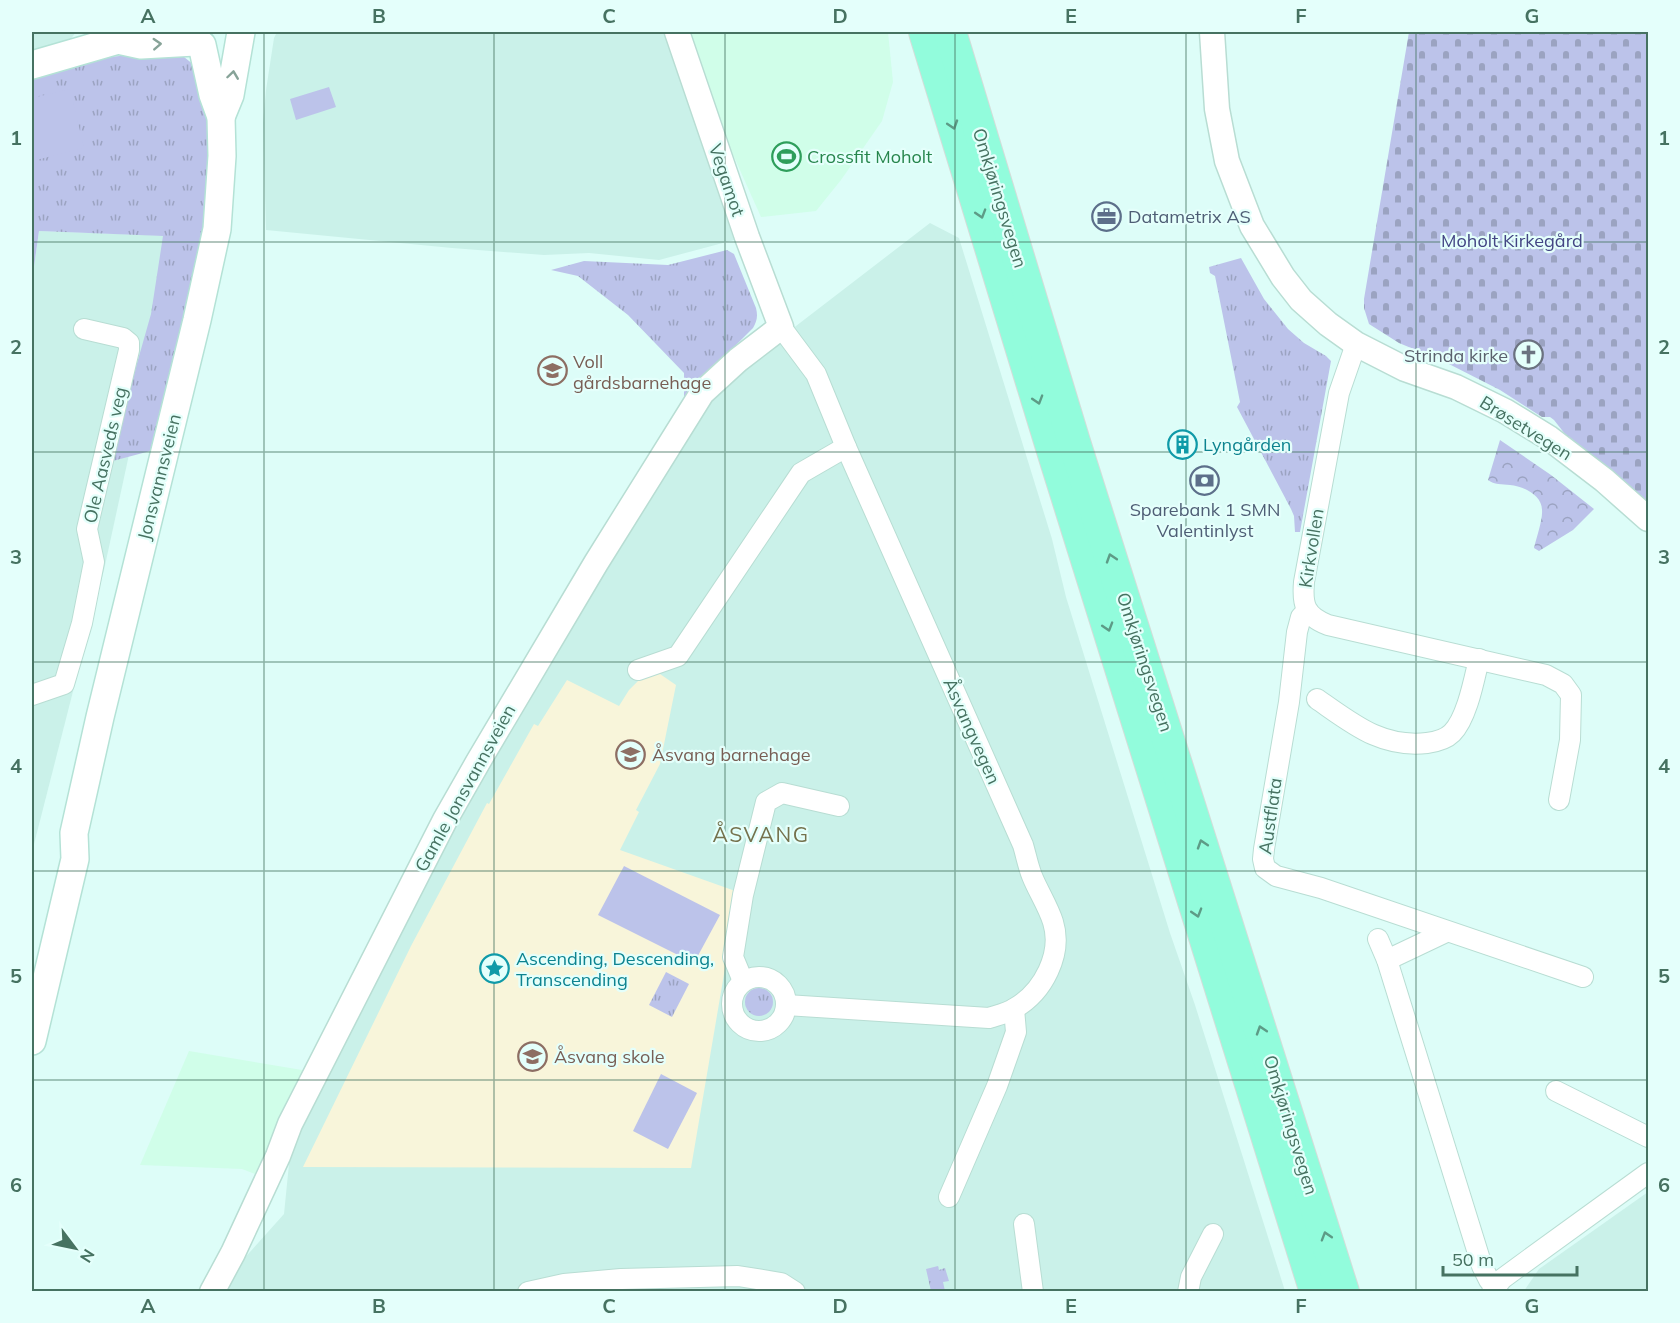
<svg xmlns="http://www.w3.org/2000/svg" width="1680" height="1323" font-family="Mulish,sans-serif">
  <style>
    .residential { fill: #caf1e9 }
    .commercial { fill: #d0fee9 }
    .education { fill: #f8f5da }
    .grass { fill: url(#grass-tufts) }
    .forest { fill: url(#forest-crowns) }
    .cemetery { fill: url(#cemetery-stones) }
    .garden { fill: #bcc3ea }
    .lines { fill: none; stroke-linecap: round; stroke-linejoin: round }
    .minor-casing { stroke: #b8ddd3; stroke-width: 22 }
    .tertiary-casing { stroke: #b8ddd3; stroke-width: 27 }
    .secondary-casing { stroke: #b4e2d6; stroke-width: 30 }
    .trunk-casing { stroke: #d3ddd9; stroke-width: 34 }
    .minor { stroke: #fff; stroke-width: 20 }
    .tertiary { stroke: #fff; stroke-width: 24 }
    .secondary { stroke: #fff; stroke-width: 27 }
    .trunk { stroke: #92fcdc; stroke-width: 32 }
    .oneway { stroke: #87a398 }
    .oneway2 { stroke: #5d9b86 }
    .grid { fill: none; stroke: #467261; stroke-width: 1.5; stroke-opacity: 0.55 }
    .labels { text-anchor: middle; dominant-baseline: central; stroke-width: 4.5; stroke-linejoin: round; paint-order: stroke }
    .leisure-label { font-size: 18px; fill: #27864d; stroke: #e4fffb; text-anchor: start }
    .street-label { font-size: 18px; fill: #467261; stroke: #e4fffb }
    .service-label { font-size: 18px; fill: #4e5e75; stroke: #e4fffb; text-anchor: start }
    .park-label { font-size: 18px; fill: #434584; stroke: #e4fffb }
    .worship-label { font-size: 18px; fill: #5b616d; stroke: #e4fffb; text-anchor: end }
    .education-label { font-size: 18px; fill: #785e54; stroke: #e4fffb; text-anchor: start }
    .culture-label { font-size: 18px; fill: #0d838f; stroke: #e4fffb; text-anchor: start }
    .quarter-label { font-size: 21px; letter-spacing: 1.5px; fill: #75724d; stroke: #e4fffb }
    .neatline { fill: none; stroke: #467261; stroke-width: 2 }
    .grid-label { font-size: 20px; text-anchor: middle; font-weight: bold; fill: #467261 }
  </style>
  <defs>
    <pattern id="grass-tufts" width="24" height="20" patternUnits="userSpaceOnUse" patternTransform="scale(1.5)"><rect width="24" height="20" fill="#bcc3ea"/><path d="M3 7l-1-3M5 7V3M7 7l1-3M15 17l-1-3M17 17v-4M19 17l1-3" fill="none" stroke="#9ba3c1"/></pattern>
    <pattern id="forest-crowns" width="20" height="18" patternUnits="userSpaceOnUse" patternTransform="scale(1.5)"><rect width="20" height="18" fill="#bcc3ea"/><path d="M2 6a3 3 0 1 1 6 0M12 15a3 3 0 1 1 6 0" fill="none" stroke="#9ba3c1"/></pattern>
    <pattern id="cemetery-stones" width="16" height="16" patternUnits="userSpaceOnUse" patternTransform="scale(1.5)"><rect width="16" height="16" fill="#bcc3ea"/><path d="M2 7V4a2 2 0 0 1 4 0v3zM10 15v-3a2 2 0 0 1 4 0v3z" fill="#9ba3c1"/></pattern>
  </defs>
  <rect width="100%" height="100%" fill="#ddfdf8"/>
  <g class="residential">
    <polygon points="32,32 76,32 61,52 32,61"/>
    <polygon points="277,32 664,32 734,240 659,260 589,253 544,255 452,248 266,230 263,123 266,90 274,38"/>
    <polygon points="930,223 959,238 1052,539 1066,597 1170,933 1195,1005 1285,1291 214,1292 284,1214 291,1144 381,943 702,393 796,326"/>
    <polygon points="39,231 173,236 143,390 104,570 32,852 32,281"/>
    <polygon points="1648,1192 1648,1291 1524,1291 1539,1269"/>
  </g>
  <g class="commercial">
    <polygon points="678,32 888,32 893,82 882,121 841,180 816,211 761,217"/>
    <polygon points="189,1051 308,1071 255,1174 242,1169 140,1165"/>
  </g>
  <polygon class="education" points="652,674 660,674 676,685 660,764 636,810 639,812 620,850 738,892 691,1168 303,1167 411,946 487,803 489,804 534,724 538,726 567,680 619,706 629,690 639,680"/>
  <g class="grass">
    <polygon points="154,53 173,53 184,57 194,65 203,84 212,143 209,201 191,297 154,450 109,462 151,314 163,236 39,231 32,281 32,78 108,57"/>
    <path d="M727 250 734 254 756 308C758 316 757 321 753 328L717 364 686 401 684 397V373L628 315 578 276 551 270 584 261 668 265Z"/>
    <polygon points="1241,258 1264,299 1288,329 1304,343 1326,356 1331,361 1300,532 1295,532 1294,516 1291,509 1237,407 1240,402 1215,276 1210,273 1209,267"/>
    <polygon points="666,972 689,984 672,1017 649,1005"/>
    <circle cx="759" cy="1002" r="14"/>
    <polygon points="938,1266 939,1270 945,1268 949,1281 943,1282 945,1291 931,1291 926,1269"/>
  </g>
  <path class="forest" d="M1500 440 1551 475 1594 509 1573 530 1539 551 1534 548C1536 539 1543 519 1542 510 1542 495 1523 486 1510 485 1502 484 1494 485 1488 480Z"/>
  <polygon class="cemetery" points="1409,32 1648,32 1648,504 1624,482 1565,434 1554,420 1550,417 1542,417 1500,390 1445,362 1399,343 1369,324 1364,308 1364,299"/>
  <g class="garden">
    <polygon points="329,87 336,107 296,120 290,99"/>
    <polygon points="70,89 84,148 32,161 32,98"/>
    <polygon points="624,866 720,915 694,963 598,915"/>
    <polygon points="661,1074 697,1093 668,1149 633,1131"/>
  </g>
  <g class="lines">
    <defs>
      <g id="minor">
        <path d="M781 327 816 374 846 447 1023 845C1026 855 1028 866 1032 876 1038 891 1048 906 1053 922 1063 954 1043 992 1015 1008 1008 1013 998 1015 989 1018L786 1005"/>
        <path d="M1356 344 1339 393 1304 582C1302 605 1305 616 1328 625L1546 675 1563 684 1571 695 1570 740 1559 800"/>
        <polyline points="1307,611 1301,617 1297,632 1289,702 1264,849 1263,859 1265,868 1276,876 1321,888 1583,977"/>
        <polyline points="638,670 678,656 801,473 846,447"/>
        <polyline points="32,695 64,684 82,623 94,562 87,529 129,350 129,343 123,338 84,329"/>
        <path d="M1317 699C1353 724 1381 748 1427 743 1435 742 1445 740 1452 733 1467 718 1474 680 1479 659"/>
        <polyline points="1378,939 1387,960 1482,1266 1489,1280 1495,1287"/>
        <polyline points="1387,960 1446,932"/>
        <circle cx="759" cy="1004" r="27"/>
        <polyline points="743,981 733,957 743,895 766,802 782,793 839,806"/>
        <polyline points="1556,1091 1648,1137"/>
        <polyline points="949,1197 997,1086 1016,1032 1014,1009"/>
        <polyline points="1024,1224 1033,1292"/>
        <polyline points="528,1292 564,1284 621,1279 738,1276 781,1283 795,1292"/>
        <polyline points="1188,1292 1191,1277 1213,1234"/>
        <polyline points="1492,1292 1502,1279 1517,1268 1648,1173"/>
      </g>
      <g id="tertiary">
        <polyline points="1212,32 1217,109 1227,161 1252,226 1283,277 1301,300 1328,324 1356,344 1405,369 1456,387 1505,411 1549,438 1604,480 1648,519"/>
        <polyline points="212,1292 233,1253 278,1156 290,1124 445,820 478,762 596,563 702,393 738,360 781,327 747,237 677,32"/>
      </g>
      <g id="secondary">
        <polyline points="118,40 141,45 195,42"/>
        <polyline points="32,65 118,40 131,32"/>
        <polyline points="221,117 230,95 241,32"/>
        <polyline points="32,1041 75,859 74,833 100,717 197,320 217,229 222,156 221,117 213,95 202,45"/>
      </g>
      <g id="trunk">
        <polyline points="925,32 1054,454 1316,1292"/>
        <polyline points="950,32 1074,442 1343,1292"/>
      </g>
    </defs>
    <use href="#minor" class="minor-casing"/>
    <use href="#tertiary" class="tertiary-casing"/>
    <use href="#secondary" class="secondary-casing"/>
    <use href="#trunk" class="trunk-casing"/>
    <use href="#minor" class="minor"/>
    <use href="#tertiary" class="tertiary"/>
    <use href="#secondary" class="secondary"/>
    <use href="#trunk" class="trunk"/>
  </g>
  <defs><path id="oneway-chevron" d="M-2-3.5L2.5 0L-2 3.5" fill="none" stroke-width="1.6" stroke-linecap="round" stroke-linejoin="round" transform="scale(1.5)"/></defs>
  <g class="oneway">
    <use href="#oneway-chevron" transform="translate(157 44) rotate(-3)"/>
    <use href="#oneway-chevron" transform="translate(233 75) rotate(-82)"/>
  </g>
  <g class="oneway2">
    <use href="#oneway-chevron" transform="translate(953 125) rotate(72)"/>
    <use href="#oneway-chevron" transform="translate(981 214) rotate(73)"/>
    <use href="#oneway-chevron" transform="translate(1038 400) rotate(73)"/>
    <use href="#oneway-chevron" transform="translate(1111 558) rotate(-108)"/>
    <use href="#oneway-chevron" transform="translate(1108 627) rotate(73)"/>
    <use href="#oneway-chevron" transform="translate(1202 844) rotate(-108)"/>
    <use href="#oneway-chevron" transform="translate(1197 913) rotate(73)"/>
    <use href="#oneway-chevron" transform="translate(1261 1030) rotate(-108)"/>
    <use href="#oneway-chevron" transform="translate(1326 1236) rotate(-107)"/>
  </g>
  <path class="grid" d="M264 32V1292M494 32V1292M725 32V1292M955 32V1292M1186 32V1292M1416 32V1292M32 242H1648M32 452H1648M32 662H1648M32 871H1648M32 1080H1648"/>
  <defs>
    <symbol id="stadium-ring" viewBox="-11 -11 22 22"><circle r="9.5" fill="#e4fffb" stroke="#2e9e5b" stroke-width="1.5"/><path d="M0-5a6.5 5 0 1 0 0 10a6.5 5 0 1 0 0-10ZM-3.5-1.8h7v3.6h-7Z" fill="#2e9e5b"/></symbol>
    <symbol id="office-ring" viewBox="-11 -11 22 22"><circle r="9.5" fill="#e4fffb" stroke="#5c6f8a" stroke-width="1.5"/><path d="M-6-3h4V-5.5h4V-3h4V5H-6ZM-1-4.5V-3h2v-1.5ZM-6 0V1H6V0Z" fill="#5c6f8a"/></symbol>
    <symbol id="church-ring" viewBox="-11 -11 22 22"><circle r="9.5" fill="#e4fffb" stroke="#6b7280" stroke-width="1.5"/><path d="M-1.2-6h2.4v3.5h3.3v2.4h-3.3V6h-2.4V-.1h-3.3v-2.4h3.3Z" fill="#6b7280"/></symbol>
    <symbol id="school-ring" viewBox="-11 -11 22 22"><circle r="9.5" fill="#e4fffb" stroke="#8d6e63" stroke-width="1.5"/><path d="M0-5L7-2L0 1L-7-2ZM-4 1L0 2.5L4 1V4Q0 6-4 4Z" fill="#8d6e63"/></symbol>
    <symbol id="building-ring" viewBox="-11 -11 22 22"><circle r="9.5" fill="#e4fffb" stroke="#0f9aa8" stroke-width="1.5"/><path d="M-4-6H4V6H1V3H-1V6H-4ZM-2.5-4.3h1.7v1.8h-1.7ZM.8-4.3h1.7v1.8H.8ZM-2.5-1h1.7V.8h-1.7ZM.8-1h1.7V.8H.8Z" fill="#0f9aa8"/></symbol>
    <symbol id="bank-ring" viewBox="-11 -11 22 22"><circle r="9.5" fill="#e4fffb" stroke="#5c6f8a" stroke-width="1.5"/><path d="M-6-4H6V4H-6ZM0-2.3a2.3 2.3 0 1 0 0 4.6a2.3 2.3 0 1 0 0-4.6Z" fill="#5c6f8a"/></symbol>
    <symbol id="sight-ring" viewBox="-11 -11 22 22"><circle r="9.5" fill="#e4fffb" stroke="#0f9aa8" stroke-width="1.5"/><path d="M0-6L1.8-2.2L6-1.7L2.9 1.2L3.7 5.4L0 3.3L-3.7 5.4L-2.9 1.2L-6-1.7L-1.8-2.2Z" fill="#0f9aa8"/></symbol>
  </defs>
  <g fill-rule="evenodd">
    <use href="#stadium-ring" x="770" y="140" width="33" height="33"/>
    <use href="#office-ring" x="1090" y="200" width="33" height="33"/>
    <use href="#church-ring" x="1512" y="338" width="33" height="33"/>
    <use href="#school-ring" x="536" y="354" width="33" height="33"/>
    <use href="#building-ring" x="1166" y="428" width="33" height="33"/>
    <use href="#bank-ring" x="1188" y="464" width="33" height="33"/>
    <use href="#school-ring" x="614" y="738" width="33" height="33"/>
    <use href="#sight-ring" x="478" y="952" width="33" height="33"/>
    <use href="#school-ring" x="516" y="1040" width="33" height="33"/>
  </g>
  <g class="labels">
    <g class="leisure-label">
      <text x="807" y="156">Crossfit Moholt</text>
    </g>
    <g class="street-label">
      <text transform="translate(727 180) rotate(71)">Vegamot</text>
      <text transform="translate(1000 198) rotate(73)">Omkjøringsvegen</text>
      <text transform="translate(1526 428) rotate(32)">Brøsetvegen</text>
      <text transform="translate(105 455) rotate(-77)">Ole Aasveds veg</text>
      <text transform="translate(159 477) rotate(-76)">Jonsvannsveien</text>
      <text transform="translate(1311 548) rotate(-81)">Kirkvollen</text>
      <text transform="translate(1145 662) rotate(72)">Omkjøringsvegen</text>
      <text transform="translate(972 731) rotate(66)">Åsvangvegen</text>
      <text transform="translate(465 788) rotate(-61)">Gamle Jonsvannsveien</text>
      <text transform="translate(1270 816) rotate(-82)">Austflata</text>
      <text transform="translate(1291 1125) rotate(73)">Omkjøringsvegen</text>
    </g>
    <g class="service-label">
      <text x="1128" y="216">Datametrix AS</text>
      <text x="1205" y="509" text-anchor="middle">Sparebank 1 SMN<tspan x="1205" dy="21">Valentinlyst</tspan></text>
    </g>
    <g class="park-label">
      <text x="1512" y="240">Moholt Kirkegård</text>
    </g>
    <g class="worship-label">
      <text x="1508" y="355">Strinda kirke</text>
    </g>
    <g class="education-label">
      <text x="573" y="361">Voll<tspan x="573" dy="21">gårdsbarnehage</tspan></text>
      <text x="652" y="754">Åsvang barnehage</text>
      <text x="554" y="1056">Åsvang skole</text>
    </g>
    <g class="culture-label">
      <text x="1203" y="444">Lyngården</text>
      <text x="516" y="958">Ascending, Descending,<tspan x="516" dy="21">Transcending</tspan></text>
    </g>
    <g class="quarter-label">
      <text x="761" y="834">ÅSVANG</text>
    </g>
  </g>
  <rect width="1680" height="1323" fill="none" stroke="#e4fffb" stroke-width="66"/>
  <g transform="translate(75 1248) rotate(122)" stroke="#e4fffb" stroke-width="4.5" paint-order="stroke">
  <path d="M0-4.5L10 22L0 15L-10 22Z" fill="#467261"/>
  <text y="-9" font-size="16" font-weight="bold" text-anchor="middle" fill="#467261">N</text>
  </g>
  <path d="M1443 1266v9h134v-9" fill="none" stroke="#467261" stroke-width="3"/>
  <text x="1452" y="1266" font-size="18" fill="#467261" stroke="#e4fffb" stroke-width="4.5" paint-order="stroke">50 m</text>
  <rect x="33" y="33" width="1614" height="1257" class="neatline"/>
  <g class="grid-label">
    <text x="148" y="23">A</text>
    <text x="379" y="23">B</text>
    <text x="609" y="23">C</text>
    <text x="840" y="23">D</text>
    <text x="1071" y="23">E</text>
    <text x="1301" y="23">F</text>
    <text x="1532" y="23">G</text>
    <text x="16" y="145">1</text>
    <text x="1664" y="145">1</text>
    <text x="16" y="354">2</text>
    <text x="1664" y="354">2</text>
    <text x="16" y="564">3</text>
    <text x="1664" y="564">3</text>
    <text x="16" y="773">4</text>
    <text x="1664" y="773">4</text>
    <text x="16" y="983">5</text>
    <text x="1664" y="983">5</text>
    <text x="16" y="1192">6</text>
    <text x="1664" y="1192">6</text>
    <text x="148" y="1313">A</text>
    <text x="379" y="1313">B</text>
    <text x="609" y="1313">C</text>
    <text x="840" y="1313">D</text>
    <text x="1071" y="1313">E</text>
    <text x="1301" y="1313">F</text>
    <text x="1532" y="1313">G</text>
  </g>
</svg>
